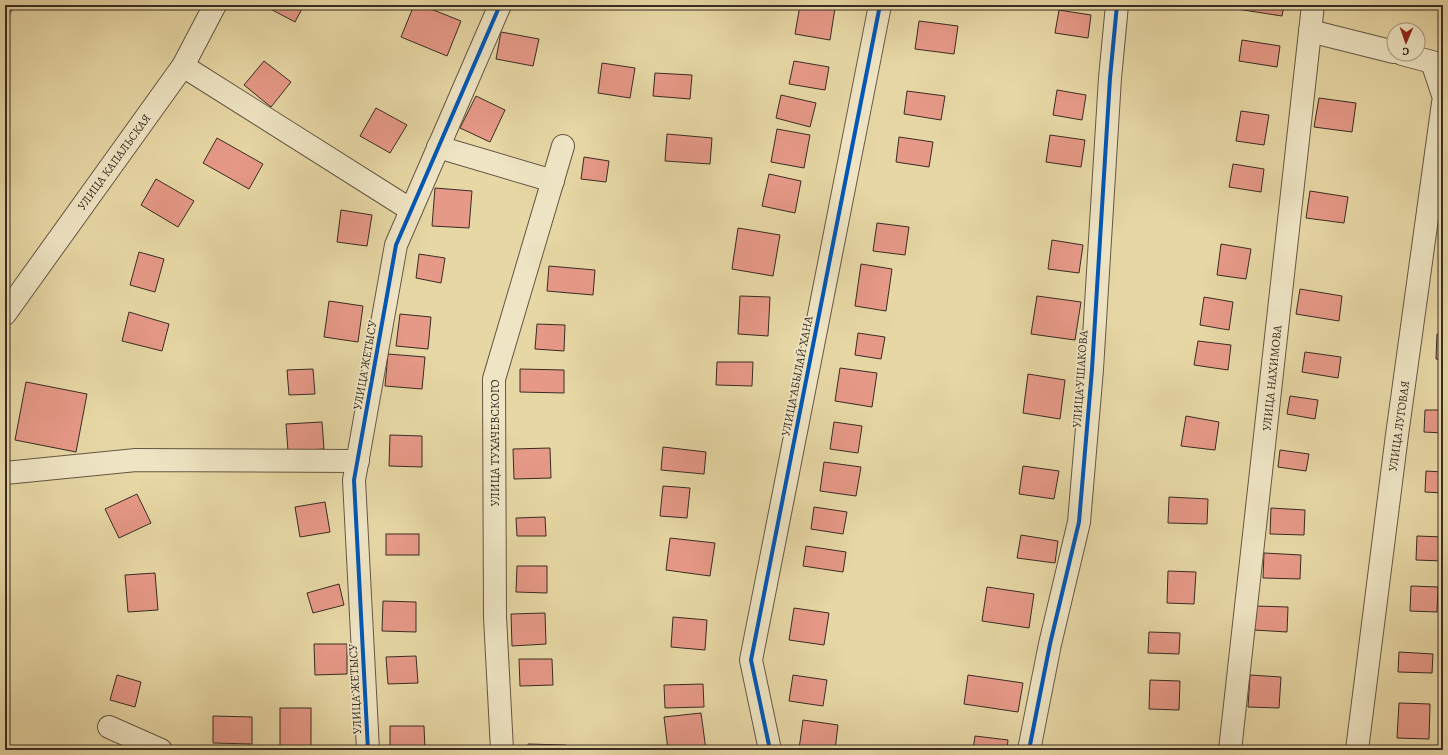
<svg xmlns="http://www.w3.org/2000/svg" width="1448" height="755" font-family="Alegreya,serif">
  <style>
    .green { fill: #b7be86; stroke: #787554 }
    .building { fill: #e69987; stroke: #382c23 }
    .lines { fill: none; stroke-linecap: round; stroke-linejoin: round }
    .minor-casing { stroke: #645744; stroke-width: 24 }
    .minor { stroke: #efe5c4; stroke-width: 22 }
    .cycleway-casing { stroke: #efe5c4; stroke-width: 6 }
    .cycleway { stroke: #0057b8; stroke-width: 4 }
    .labels { text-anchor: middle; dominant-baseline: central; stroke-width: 3.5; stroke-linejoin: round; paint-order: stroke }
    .street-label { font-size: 12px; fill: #382c23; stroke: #efe5c4 }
  </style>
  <rect width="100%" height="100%" fill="#e7d7a5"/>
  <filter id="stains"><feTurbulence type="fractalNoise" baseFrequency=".005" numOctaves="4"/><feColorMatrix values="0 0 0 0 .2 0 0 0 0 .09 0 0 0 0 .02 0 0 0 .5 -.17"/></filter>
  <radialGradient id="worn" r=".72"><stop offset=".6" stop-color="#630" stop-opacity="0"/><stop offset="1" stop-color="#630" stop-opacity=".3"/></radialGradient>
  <polygon class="green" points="5,5 15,5 5,23"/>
  <g class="building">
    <polygon points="263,5 304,5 295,22"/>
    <polygon points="414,5 421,5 461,21 447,56 401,37"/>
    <polygon points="800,5 816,5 835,8 830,40 795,34"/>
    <polygon points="1238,5 1284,5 1282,16 1237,9"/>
    <polygon points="1059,10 1091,15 1088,38 1055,33"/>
    <polygon points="919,21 958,26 954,54 915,49"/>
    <polygon points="501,32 539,39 533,66 496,59"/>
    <polygon points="1242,40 1280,46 1277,67 1239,61"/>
    <polygon points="264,61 291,82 271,107 244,85"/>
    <polygon points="794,61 829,67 825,90 789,84"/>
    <polygon points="602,63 635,68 630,98 598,93"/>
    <polygon points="655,73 692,75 690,99 653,96"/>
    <polygon points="1057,90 1086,95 1082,120 1053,115"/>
    <polygon points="907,91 945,96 941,120 904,114"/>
    <polygon points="781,95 816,103 810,127 776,118"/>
    <polygon points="476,96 505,110 490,142 460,128"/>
    <polygon points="1319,98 1356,103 1352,132 1314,127"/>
    <polygon points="376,108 407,125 390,153 360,136"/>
    <polygon points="1241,111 1269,115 1264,145 1236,141"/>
    <polygon points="777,129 810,135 804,168 771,162"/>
    <polygon points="667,134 712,138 710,164 665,161"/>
    <polygon points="1050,135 1085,140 1081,167 1046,162"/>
    <polygon points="899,137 933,142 929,167 896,162"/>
    <polygon points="217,138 263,164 249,189 203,163"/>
    <polygon points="584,157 609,161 606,182 581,179"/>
    <polygon points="1233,164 1264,169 1261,192 1229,187"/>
    <polygon points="769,174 801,181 795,213 762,206"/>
    <polygon points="156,179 194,201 178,227 141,205"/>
    <polygon points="435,188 472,191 469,228 432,226"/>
    <polygon points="1310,191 1348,197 1344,223 1306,218"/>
    <polygon points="341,210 372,215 367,246 337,242"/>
    <polygon points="877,223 909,227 905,255 873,251"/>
    <polygon points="738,228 780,235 773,276 732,269"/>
    <polygon points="1052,240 1083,245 1079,273 1048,269"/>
    <polygon points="1221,244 1251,249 1246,279 1217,275"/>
    <polygon points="139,252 164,259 155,292 130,285"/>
    <polygon points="419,254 445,258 441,283 416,278"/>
    <polygon points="861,264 892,269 886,311 855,306"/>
    <polygon points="549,266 595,270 593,295 547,291"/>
    <polygon points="1300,289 1342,296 1339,321 1296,314"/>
    <polygon points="740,296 770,297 768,336 738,334"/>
    <polygon points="1037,296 1081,302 1075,340 1031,334"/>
    <polygon points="1204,297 1233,302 1229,330 1200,325"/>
    <polygon points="329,301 363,306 358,342 324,337"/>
    <polygon points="129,312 169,324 162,351 122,341"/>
    <polygon points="400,314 431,317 428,349 396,346"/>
    <polygon points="537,324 565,325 564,351 535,349"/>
    <polygon points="858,333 885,337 881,359 855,355"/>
    <polygon points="1437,334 1443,335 1443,360 1436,359"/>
    <polygon points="1198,341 1231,345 1228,370 1194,365"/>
    <polygon points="1305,352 1341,357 1338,378 1302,372"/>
    <polygon points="388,354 425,357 422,389 385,386"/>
    <polygon points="717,362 753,362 752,386 716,385"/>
    <polygon points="840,368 877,373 872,407 835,401"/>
    <polygon points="313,369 315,394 289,395 287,370"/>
    <polygon points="520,369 564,370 564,393 520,392"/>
    <polygon points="1028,374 1065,380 1060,419 1023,413"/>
    <polygon points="26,382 87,394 76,452 15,440"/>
    <polygon points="1290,396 1318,400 1315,419 1287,414"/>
    <polygon points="1425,410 1443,410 1443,433 1424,432"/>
    <polygon points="1186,416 1219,422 1215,450 1181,446"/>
    <polygon points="322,422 324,449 288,451 286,424"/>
    <polygon points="834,422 862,426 858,453 830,449"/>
    <polygon points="390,435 422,436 422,467 389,466"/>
    <polygon points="663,447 706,452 704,474 661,470"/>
    <polygon points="550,448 551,478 514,479 513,449"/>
    <polygon points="1280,450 1309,454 1306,471 1278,467"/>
    <polygon points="824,462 861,467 856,496 820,491"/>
    <polygon points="1023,466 1059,471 1054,499 1019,494"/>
    <polygon points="1426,471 1443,472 1443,493 1425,492"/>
    <polygon points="663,486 690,488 687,518 660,516"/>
    <polygon points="137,494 151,523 119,538 105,509"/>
    <polygon points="1169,497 1208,499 1207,524 1168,523"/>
    <polygon points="325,502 330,532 300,537 295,507"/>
    <polygon points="814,507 847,512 843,534 811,529"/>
    <polygon points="1271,508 1305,510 1304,535 1270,534"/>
    <polygon points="545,517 546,536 517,536 516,518"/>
    <rect x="386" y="534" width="33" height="21"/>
    <polygon points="1021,535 1058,541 1055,563 1017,558"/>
    <polygon points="1417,536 1443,537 1443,561 1416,560"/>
    <polygon points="670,538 715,543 710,576 666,570"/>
    <polygon points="806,546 846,552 843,572 803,566"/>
    <polygon points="1264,553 1301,555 1300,579 1263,578"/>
    <polygon points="517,566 547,566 547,593 516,592"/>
    <polygon points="1168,571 1196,572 1194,604 1167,603"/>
    <polygon points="155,573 158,610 128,612 125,575"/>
    <polygon points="339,584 344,605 313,613 307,593"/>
    <polygon points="1411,586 1438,587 1437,612 1410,611"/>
    <polygon points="987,587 1034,594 1029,628 982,621"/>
    <polygon points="383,601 416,602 416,632 382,631"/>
    <polygon points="1255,606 1288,607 1287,632 1254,630"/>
    <polygon points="794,608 829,613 824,645 789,640"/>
    <polygon points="545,613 546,644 512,646 511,614"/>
    <polygon points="673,617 707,620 705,650 671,647"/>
    <polygon points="1149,632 1180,633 1179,654 1148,653"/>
    <polygon points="314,644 347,644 347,674 315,675"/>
    <polygon points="1399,652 1433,654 1432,673 1398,672"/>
    <polygon points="416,656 418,683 388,684 386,657"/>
    <polygon points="519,659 552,659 553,685 520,686"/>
    <polygon points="117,675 141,682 135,707 110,700"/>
    <polygon points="793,675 827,680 823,706 789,701"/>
    <polygon points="968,675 1023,683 1018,712 964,704"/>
    <polygon points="1250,675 1281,677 1279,708 1248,707"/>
    <polygon points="1150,680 1180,681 1179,710 1149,709"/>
    <polygon points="703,684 704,707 665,708 664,685"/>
    <polygon points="1399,703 1430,704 1429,739 1397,738"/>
    <rect x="280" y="708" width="31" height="42"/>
    <polygon points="701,713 706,750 668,750 664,717"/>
    <polygon points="213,716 252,717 252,744 213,743"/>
    <polygon points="803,720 838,725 835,750 799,749"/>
    <polygon points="390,726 424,726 425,750 390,750"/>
    <polygon points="975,736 1008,740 1007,750 973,750"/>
    <polygon points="528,744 566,745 566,750 528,750"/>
  </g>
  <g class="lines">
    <defs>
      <g id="minor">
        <polyline points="1310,31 1394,52"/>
        <polyline points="1402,54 1432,62 1443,95"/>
        <polyline points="183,66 411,210"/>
        <polyline points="438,147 553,181"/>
        <polyline points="5,314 183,66 215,5"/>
        <polyline points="5,473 136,460 358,461"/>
        <polyline points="109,727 161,750"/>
        <polyline points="368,750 354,480 396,245 500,5"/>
        <polyline points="502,750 495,617 494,379 563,146"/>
        <polyline points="770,750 751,660 880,5"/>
        <polyline points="1029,750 1050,644 1079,522 1092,369 1110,78 1117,5"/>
        <polyline points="1230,750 1313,5"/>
        <polyline points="1357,750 1397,435 1443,103"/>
      </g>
    </defs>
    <use href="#minor" class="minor-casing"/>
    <use href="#minor" class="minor"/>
    <defs>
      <g id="cycleway">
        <polyline points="368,750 354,480 396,245 500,5"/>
        <polyline points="770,750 751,660 880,5"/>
        <polyline points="1029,750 1050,644 1079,522 1092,369 1110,78 1117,5"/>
      </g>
    </defs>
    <use href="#cycleway" class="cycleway-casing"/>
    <use href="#cycleway" class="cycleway"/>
  </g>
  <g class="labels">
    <g class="street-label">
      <text transform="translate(114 162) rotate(-54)">УЛИЦА КАПАЛЬСКАЯ</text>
      <text transform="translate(365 365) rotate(-80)">УЛИЦА ЖЕТЫСУ</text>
      <text transform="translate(797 376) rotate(-79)">УЛИЦА АБЫЛАЙ ХАНА</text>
      <text transform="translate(1272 378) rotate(-84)">УЛИЦА НАХИМОВА</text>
      <text transform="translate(1080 379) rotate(-86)">УЛИЦА УШАКОВА</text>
      <text transform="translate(1399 426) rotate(-82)">УЛИЦА ЛУГОВАЯ</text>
      <text transform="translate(495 443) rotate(-90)">УЛИЦА ТУХАЧЕВСКОГО</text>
      <text transform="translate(355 689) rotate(-93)">УЛИЦА ЖЕТЫСУ</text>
    </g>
  </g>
  <rect width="1448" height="755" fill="none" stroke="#e7d7a5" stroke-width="20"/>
  <rect x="6" y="6" width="1436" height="743" fill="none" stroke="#382c23" stroke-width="2"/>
  <rect x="10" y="10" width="1428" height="735" fill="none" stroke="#382c23"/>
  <g transform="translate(1406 42) rotate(182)"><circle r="19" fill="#efe5c4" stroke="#a69b84"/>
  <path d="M0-3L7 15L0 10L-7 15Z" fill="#8f2418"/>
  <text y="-6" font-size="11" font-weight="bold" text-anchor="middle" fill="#382c23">С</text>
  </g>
  <rect width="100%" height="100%" filter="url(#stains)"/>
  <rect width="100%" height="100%" fill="url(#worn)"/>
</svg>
